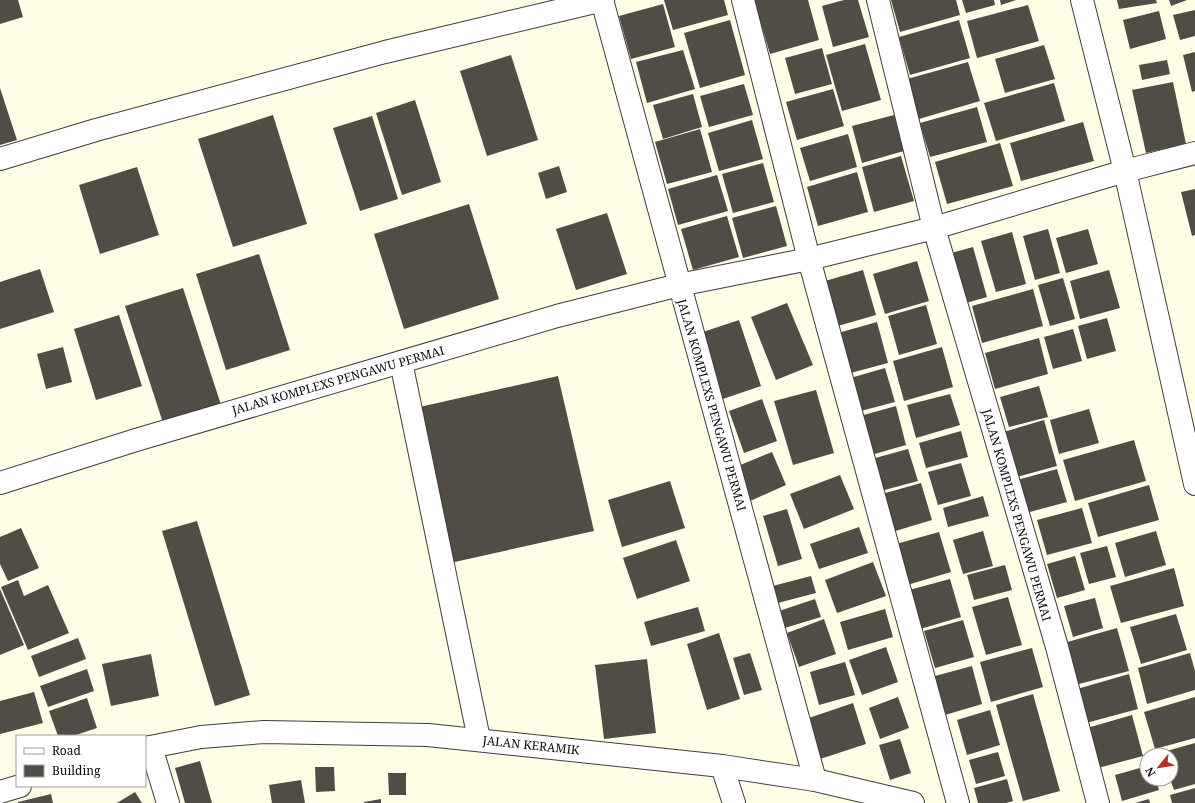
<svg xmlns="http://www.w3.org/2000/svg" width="1195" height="803" font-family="'Noto Serif',serif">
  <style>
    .building { fill: #524c46 }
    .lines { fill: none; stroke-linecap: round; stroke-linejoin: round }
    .minor-casing { stroke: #3d3d3d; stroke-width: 24 }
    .tertiary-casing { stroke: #3d3d3d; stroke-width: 24 }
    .minor { stroke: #fff; stroke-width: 22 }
    .tertiary { stroke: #fff; stroke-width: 22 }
    .labels { text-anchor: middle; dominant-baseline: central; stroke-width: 4; stroke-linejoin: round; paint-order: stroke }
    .street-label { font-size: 12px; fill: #0a0a0a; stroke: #fff }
  </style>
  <rect width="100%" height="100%" fill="#fffde6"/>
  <g class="building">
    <polygon points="0,0 18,0 23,17 0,24"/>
    <polygon points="664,0 724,0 728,15 673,30"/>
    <polygon points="754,0 808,0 819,40 770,54"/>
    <polygon points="844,0 858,0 869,37 833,47 822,6"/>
    <polygon points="891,0 956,0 960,15 900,32"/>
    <polygon points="962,0 994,0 995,5 966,13"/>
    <polygon points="1000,0 1016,0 1001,5"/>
    <polygon points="1117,0 1156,0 1157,3 1119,9"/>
    <polygon points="1169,0 1187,0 1171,6"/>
    <polygon points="663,4 675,47 631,59 619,16"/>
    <polygon points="1028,5 1039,41 977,58 967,21"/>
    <polygon points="1195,10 1195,36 1180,40 1173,15"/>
    <polygon points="1159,11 1166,39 1130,49 1123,20"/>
    <polygon points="730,20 745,75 700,88 684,33"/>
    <polygon points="959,20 970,58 910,75 899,37"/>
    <polygon points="865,44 881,100 842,111 826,55"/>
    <polygon points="1044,45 1055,79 1005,93 995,59"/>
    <polygon points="822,48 832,84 795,94 785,58"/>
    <polygon points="683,50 695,89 647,103 636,62"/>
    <polygon points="1195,52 1195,91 1192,92 1183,55"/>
    <polygon points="511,55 538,140 487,156 460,71"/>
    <polygon points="1167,60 1170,74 1142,80 1139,65"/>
    <polygon points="968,62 980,101 919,119 907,79"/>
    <polygon points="1173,82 1186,144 1146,153 1132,90"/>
    <polygon points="1054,83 1065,121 996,141 984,103"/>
    <polygon points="744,84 753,115 709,127 700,96"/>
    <polygon points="0,88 17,140 0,145"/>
    <polygon points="833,89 844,126 797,140 786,102"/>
    <polygon points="693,94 702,127 663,139 653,105"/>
    <polygon points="415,100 441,182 402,195 376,113"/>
    <polygon points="977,107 987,142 930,157 920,123"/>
    <polygon points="273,115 307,224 233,247 198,139"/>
    <polygon points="894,115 904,151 862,163 852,126"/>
    <polygon points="372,116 398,199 360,211 333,128"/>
    <polygon points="752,120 763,159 719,171 708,133"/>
    <polygon points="1083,122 1094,161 1021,181 1010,143"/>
    <polygon points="700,129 712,172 667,184 655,142"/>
    <polygon points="848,134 857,167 810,181 800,148"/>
    <polygon points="1000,143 1013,186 947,204 935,162"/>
    <polygon points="901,156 914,201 874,212 862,167"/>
    <polygon points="763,163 774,202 733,213 722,174"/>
    <polygon points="559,166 567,192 546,199 538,173"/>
    <polygon points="137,167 159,235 100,254 79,185"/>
    <polygon points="857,172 868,212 818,226 807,187"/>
    <polygon points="717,175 728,211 678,225 668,189"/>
    <polygon points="1195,189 1195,235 1192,236 1181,192"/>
    <polygon points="469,204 499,299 404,329 374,234"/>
    <polygon points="776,206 787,246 743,258 732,218"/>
    <polygon points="607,213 627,274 576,290 556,229"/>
    <polygon points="727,216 739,257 693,270 681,229"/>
    <polygon points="1048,229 1060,273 1035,280 1023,236"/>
    <polygon points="1088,229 1098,264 1066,273 1056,238"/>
    <polygon points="1012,232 1026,284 996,292 981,241"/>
    <polygon points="973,247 987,297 959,305 944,255"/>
    <polygon points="259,254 290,350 226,370 196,274"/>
    <polygon points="917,261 929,301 885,314 873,274"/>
    <polygon points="40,269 54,312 0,329 0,282"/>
    <polygon points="863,270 876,315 831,328 818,283"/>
    <polygon points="1109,270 1120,308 1080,319 1070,281"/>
    <polygon points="1063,278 1075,319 1050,326 1038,285"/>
    <polygon points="183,288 222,408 164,426 125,306"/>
    <polygon points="1033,289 1043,326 982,343 972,306"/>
    <polygon points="787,303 813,365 776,380 751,317"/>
    <polygon points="926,305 937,344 899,355 888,316"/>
    <polygon points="119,315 142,386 96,400 74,329"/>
    <polygon points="1107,318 1116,351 1087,359 1078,326"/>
    <polygon points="739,320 761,386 720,400 697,334"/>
    <polygon points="877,322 888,363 843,375 831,335"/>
    <polygon points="1073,329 1082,361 1053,369 1044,337"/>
    <polygon points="1039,338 1048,374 995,389 985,353"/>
    <polygon points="63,347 72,382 46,389 37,354"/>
    <polygon points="942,347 953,387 904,401 893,361"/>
    <polygon points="885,368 895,402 857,412 847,379"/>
    <polygon points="558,376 594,531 450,563 415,408"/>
    <polygon points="1039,386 1048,417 1009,427 1000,397"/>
    <polygon points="816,390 834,453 793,465 774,401"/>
    <polygon points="950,394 960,425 916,438 907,405"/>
    <polygon points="762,399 777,441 744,453 729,411"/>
    <polygon points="896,406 906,445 871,455 860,416"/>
    <polygon points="1089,409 1099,443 1059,454 1050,420"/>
    <polygon points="1044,420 1057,466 1013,478 1000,433"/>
    <polygon points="961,431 968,457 926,468 919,443"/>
    <polygon points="1134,440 1146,481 1075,501 1063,460"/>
    <polygon points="908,449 918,481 877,492 868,460"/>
    <polygon points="772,452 786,485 748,502 733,468"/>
    <polygon points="961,463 971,496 938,505 928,472"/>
    <polygon points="1057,469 1067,502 1026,513 1017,480"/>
    <polygon points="840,475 854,509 804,529 790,494"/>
    <polygon points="670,481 685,528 622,547 608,500"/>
    <polygon points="921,483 932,520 892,532 882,494"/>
    <polygon points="1149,485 1159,520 1098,537 1088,503"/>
    <polygon points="983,496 989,516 948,527 943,508"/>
    <polygon points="1082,508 1092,543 1047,555 1037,520"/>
    <polygon points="787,509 802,559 778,566 763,516"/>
    <polygon points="197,521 250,695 215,706 162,531"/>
    <polygon points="859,527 868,553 819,569 810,544"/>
    <polygon points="21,528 39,568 8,581 0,564 0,537"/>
    <polygon points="983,531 993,566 963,574 953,540"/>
    <polygon points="1156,531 1166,565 1125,577 1115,543"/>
    <polygon points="939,532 951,572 907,585 896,544"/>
    <polygon points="676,540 690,581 637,599 623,558"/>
    <polygon points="1107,546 1116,577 1089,584 1080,553"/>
    <polygon points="1075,556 1085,590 1057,598 1047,564"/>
    <polygon points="873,562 886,596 837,613 825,580"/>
    <polygon points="1005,565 1012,590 974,600 967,575"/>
    <polygon points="1174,568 1184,606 1121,623 1110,586"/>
    <polygon points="811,576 816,593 770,605 765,588"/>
    <polygon points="950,579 961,617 920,629 909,590"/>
    <polygon points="18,580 24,596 48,585 69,633 28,650 1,587"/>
    <polygon points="0,589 24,645 0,655"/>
    <polygon points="1008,597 1022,645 986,655 972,607"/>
    <polygon points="1095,598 1103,628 1073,637 1064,606"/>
    <polygon points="815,599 821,617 778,630 773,613"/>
    <polygon points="698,607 705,631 651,646 644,622"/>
    <polygon points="885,609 893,637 848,650 840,622"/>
    <polygon points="1176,614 1187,650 1141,664 1130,627"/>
    <polygon points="824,619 836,654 799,667 787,633"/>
    <polygon points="963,620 974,657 935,668 924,631"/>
    <polygon points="1117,628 1129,671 1075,685 1064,643"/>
    <polygon points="719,633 740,699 707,710 687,644"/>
    <polygon points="78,638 86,659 39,677 31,656"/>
    <polygon points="886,647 898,682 862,695 849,660"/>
    <polygon points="1032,648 1043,687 991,702 980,662"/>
    <polygon points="750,653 762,690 744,695 733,658"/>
    <polygon points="1190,653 1195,671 1195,690 1147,704 1138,668"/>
    <polygon points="151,654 159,696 111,706 102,664"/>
    <polygon points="647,659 656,733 604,739 595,665"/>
    <polygon points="845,662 855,695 819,705 810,672"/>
    <polygon points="972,666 982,704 945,715 935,676"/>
    <polygon points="87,669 94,691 48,707 40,686"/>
    <polygon points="1129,674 1138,709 1086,723 1077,689"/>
    <polygon points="34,692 43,723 0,734 0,701"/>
    <polygon points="1033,694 1060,791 1023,801 996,705"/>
    <polygon points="898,697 909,728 880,739 869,708"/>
    <polygon points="1195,697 1195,738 1155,749 1144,712"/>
    <polygon points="87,698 97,728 73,736 58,736 49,711"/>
    <polygon points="853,703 866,744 817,760 803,720"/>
    <polygon points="990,710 1000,745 967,755 957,720"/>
    <polygon points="1132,715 1143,756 1098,768 1087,728"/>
    <polygon points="900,739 911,773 890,780 879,745"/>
    <polygon points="1195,743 1195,784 1174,790 1170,779 1171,755 1164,755 1163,752"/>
    <polygon points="998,752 1005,776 976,784 969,760"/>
    <polygon points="200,761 212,803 185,803 175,768"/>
    <polygon points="1147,766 1147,779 1156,779 1159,790 1122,801 1115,775"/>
    <polygon points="315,767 334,767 335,791 316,792"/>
    <polygon points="388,773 406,773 406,795 389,795"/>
    <polygon points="1007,779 1013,801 1006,803 978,803 974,788"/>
    <polygon points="301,780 305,803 272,803 269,785"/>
    <polygon points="1195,788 1195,803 1172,803 1170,795"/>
    <polygon points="135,792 142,803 117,803"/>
    <polygon points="51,794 53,803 18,803 18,802"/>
    <polygon points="381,799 381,803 364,803 364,802"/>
    <polygon points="1149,799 1150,803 1135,803"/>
  </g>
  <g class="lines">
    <defs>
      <g id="minor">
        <polyline points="602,0 815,780"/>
        <polyline points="743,0 809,259 958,803"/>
        <polyline points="878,0 934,228 1057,647 1098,803"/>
        <polyline points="1082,0 1125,171 1195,484"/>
        <polyline points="0,159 96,130 385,52 603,0"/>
        <polyline points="401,362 479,739"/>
        <polyline points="0,483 136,440 557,316 679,285 809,259 934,228 1125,171 1195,153"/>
        <polyline points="151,747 168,803"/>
        <polyline points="722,766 734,803"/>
      </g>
      <g id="tertiary">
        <polyline points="145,748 201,737 264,732 428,735 722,766 815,780 913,803"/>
        <polyline points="0,792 20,786"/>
      </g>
    </defs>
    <use href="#minor" class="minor-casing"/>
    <use href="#tertiary" class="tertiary-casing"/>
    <use href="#minor" class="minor"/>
    <use href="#tertiary" class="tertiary"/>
  </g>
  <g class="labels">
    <g class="street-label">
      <text transform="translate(338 380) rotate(-16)">JALAN KOMPLEXS PENGAWU PERMAI</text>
      <text transform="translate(712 405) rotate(74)">JALAN KOMPLEXS PENGAWU PERMAI</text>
      <text transform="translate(1017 515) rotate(74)">JALAN KOMPLEXS PENGAWU PERMAI</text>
      <text transform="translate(531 745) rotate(6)">JALAN KERAMIK</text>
    </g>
  </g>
  <rect x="16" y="735" width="130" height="52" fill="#ffffff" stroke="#9d9d9d"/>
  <rect x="24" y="748" width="20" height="6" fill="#ffffff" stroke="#9d9d9d"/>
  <text x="52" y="755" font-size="12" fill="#0a0a0a">Road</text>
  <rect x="24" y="765" width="20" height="12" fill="#524c46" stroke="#9d9d9d"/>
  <text x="52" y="775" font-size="12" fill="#0a0a0a">Building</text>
  <g transform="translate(1159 767) rotate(240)"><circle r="19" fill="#ffffff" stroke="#9d9d9d"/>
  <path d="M0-3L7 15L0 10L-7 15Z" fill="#b92c22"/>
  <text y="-6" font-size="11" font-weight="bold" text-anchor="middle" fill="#0a0a0a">N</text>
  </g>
</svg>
